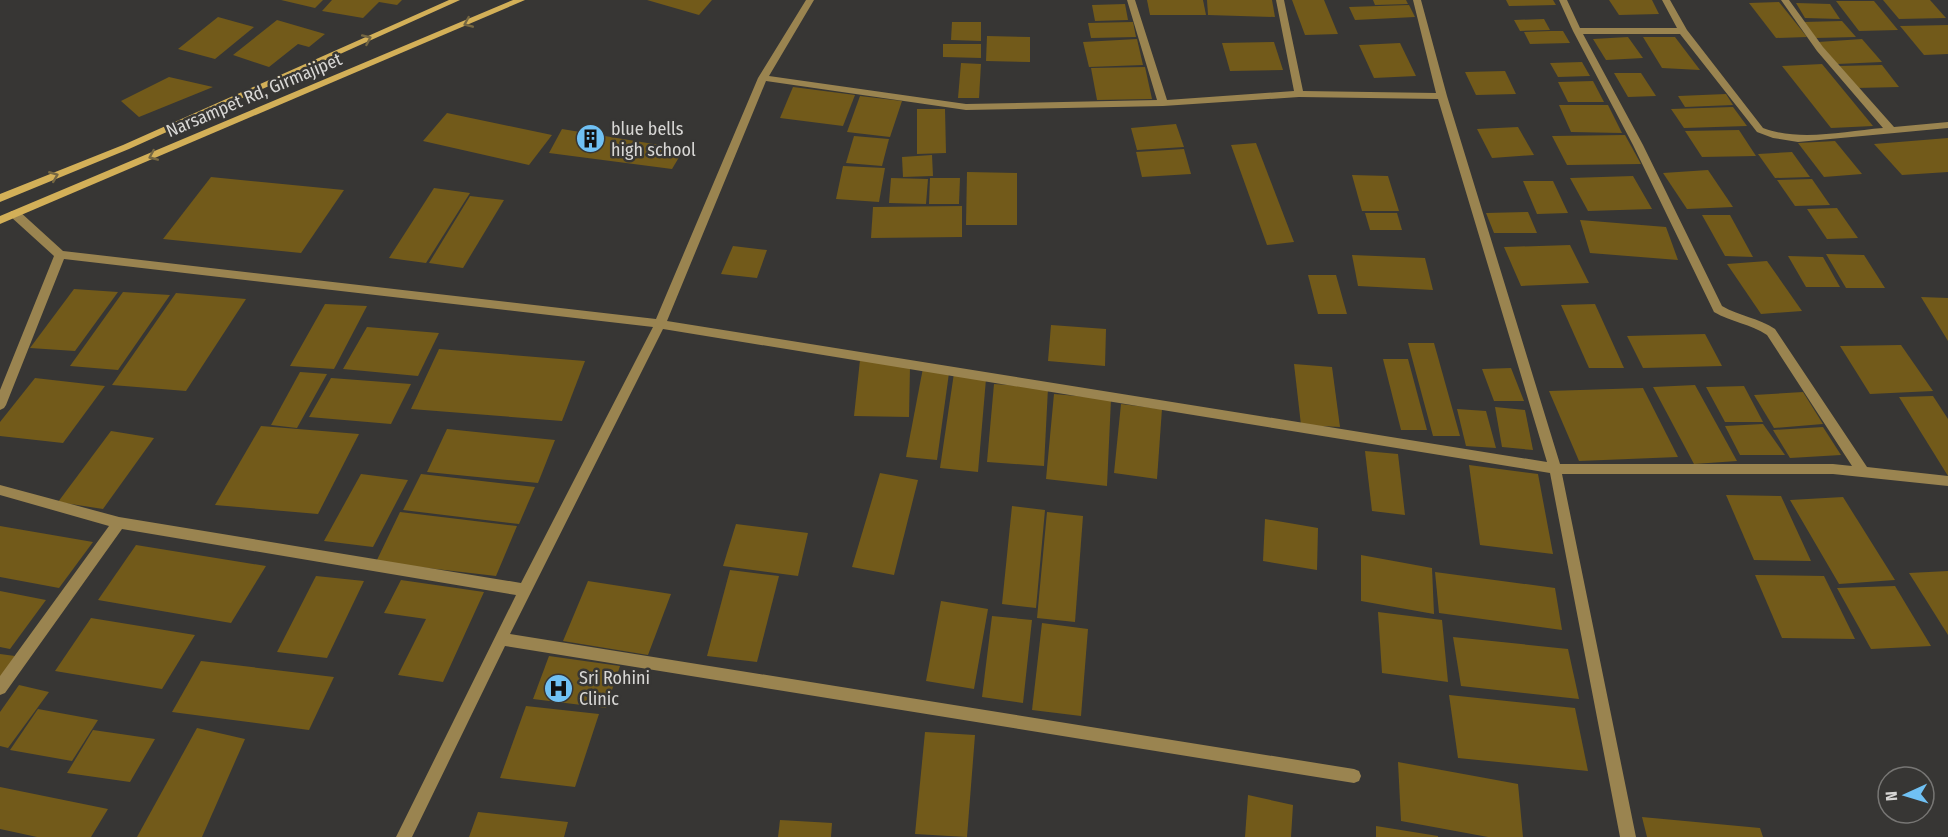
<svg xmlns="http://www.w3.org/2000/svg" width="1948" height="837" font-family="'Fira Sans Condensed',sans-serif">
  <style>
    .building { fill: #725a1a }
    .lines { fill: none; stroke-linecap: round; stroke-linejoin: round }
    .street { fill: #9a8450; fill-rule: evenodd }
    .secondary { fill: #d3b058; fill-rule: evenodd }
    .oneway { stroke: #756742 }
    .labels { text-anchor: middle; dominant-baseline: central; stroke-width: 5; stroke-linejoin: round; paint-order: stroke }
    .street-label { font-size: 18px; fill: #d8d7d5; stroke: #373634 }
    .poi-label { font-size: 18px; fill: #d8d7d5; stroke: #373634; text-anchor: start }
  </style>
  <rect width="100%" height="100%" fill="#373634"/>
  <g class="building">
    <polygon points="281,0 323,0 315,8"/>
    <polygon points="332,0 402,0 397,5 379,2 363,18 322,11"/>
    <polygon points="647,0 712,0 699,15"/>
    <polygon points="1147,0 1203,0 1206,15 1150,15"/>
    <polygon points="1207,0 1272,0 1275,17 1208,15"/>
    <polygon points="1292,0 1324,0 1338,34 1305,35"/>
    <polygon points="1373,0 1406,0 1408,4 1375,5"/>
    <polygon points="1506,0 1553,0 1556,5 1509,6"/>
    <polygon points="1609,0 1652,0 1659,14 1619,15"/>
    <polygon points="1883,0 1930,0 1946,18 1899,19"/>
    <polygon points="1836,1 1874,1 1898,30 1859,31"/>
    <polygon points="1779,2 1807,37 1776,38 1749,3"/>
    <polygon points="1796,3 1830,4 1840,19 1805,18"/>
    <polygon points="1125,4 1128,20 1095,21 1092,5"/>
    <polygon points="1409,5 1415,17 1355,20 1349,7"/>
    <polygon points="218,17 254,27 215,59 178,49"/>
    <polygon points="1544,19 1550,30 1520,31 1514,20"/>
    <polygon points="277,20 325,34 309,47 298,44 269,67 233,55"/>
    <polygon points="1842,21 1856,37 1815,38 1803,22"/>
    <polygon points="952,22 981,22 981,41 951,40"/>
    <polygon points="1133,22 1136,37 1091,38 1088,23"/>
    <polygon points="1948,25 1948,54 1924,55 1900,26"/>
    <polygon points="1551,31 1563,31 1570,43 1530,44 1524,32"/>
    <polygon points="987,36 1030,37 1030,62 986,61"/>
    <polygon points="1628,37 1643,58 1606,60 1593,39"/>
    <polygon points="1643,37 1675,37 1700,70 1662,68"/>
    <polygon points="1137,39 1143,65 1089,67 1083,42"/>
    <polygon points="1862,39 1882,62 1837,64 1818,42"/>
    <polygon points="1274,42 1283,70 1230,71 1222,43"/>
    <polygon points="1400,43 1416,76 1374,78 1359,45"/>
    <polygon points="943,44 981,44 981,58 943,57"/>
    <polygon points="1582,62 1590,76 1558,77 1550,63"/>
    <polygon points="961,63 981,64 979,98 958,98"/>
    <polygon points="1822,64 1873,126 1831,128 1782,66"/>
    <polygon points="1882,65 1899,87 1856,88 1839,66"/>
    <polygon points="1145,67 1152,99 1097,100 1091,68"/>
    <polygon points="1505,71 1516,94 1476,95 1465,72"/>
    <polygon points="1614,73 1641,73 1656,96 1628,97"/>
    <polygon points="169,77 213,87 139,117 121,101"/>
    <polygon points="1593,81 1604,102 1568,102 1558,82"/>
    <polygon points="793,87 855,95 843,126 780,118"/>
    <polygon points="1726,94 1733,105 1685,107 1678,96"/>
    <polygon points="860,96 902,101 890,137 847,132"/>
    <polygon points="1559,105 1608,105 1622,133 1571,132"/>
    <polygon points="1733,107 1747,126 1684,128 1671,109"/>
    <polygon points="917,109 945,109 946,153 917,154"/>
    <polygon points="447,113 552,135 529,165 423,141"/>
    <polygon points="1176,124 1184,147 1137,150 1131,128"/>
    <polygon points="1518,127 1534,155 1492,158 1477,129"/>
    <polygon points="562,129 684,149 672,169 549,153"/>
    <polygon points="1739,130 1756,156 1702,157 1685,131"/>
    <polygon points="1625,135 1641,164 1567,165 1552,136"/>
    <polygon points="854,136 889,139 882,166 846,163"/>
    <polygon points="1948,138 1948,172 1902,175 1874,144"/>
    <polygon points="1835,141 1862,174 1824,177 1798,143"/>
    <polygon points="1256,143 1294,242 1267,245 1231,145"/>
    <polygon points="1184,149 1191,174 1142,177 1136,152"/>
    <polygon points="1792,152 1810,177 1775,178 1758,154"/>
    <polygon points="932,155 933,176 903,177 902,157"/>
    <polygon points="843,166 885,168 879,202 836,199"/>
    <polygon points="1708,170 1733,207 1687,209 1663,173"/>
    <polygon points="967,172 1017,173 1017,225 966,225"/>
    <polygon points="1352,175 1388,176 1399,211 1362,211"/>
    <polygon points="1633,176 1652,209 1588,211 1570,178"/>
    <polygon points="211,177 344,190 301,253 163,239"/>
    <polygon points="891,178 928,179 926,204 889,203"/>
    <polygon points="930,178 960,178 959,204 929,204"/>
    <polygon points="1812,179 1830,205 1795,206 1777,180"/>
    <polygon points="1523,181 1553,181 1568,213 1537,214"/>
    <polygon points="434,188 470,193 426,263 389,258"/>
    <polygon points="470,196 504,200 463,268 429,263"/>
    <polygon points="962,206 962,237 871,238 873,207"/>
    <polygon points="1837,208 1858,238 1827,239 1807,209"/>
    <polygon points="1528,212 1537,233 1494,233 1486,213"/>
    <polygon points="1365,213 1397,213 1402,230 1370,230"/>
    <polygon points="1702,215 1730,215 1753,257 1725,256"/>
    <polygon points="1580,220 1666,227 1678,260 1590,253"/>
    <polygon points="1570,245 1589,283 1521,286 1504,247"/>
    <polygon points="733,246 767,250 757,278 721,274"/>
    <polygon points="1826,254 1864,255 1885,288 1846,288"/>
    <polygon points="1352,255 1425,258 1433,290 1358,286"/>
    <polygon points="1788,256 1823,257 1840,287 1806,287"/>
    <polygon points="1767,261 1802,311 1761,314 1727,264"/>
    <polygon points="1308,275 1336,275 1347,314 1318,314"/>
    <polygon points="74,289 118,292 75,351 30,348"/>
    <polygon points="123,292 170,295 118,370 70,366"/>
    <polygon points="176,293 246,299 186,391 112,385"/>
    <polygon points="1921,297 1948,298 1948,341"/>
    <polygon points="325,304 367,306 334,369 290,366"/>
    <polygon points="1595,304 1624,368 1589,368 1561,305"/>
    <polygon points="1051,325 1106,329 1105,366 1048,361"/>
    <polygon points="367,327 439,333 418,376 343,369"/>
    <polygon points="1705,334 1722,366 1643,368 1627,336"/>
    <polygon points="1408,343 1434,343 1460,436 1433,436"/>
    <polygon points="1901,345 1933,391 1870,394 1840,346"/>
    <polygon points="439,349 585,361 562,421 411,409"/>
    <polygon points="1383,359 1408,359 1427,430 1401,430"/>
    <polygon points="860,360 910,367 909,417 854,416"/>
    <polygon points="1294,364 1332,367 1340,427 1301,425"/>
    <polygon points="923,368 949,373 937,460 906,457"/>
    <polygon points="1511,368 1524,401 1494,401 1482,369"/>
    <polygon points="300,372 327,374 297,428 271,425"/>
    <polygon points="954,373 986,379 978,472 940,468"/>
    <polygon points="35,378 105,386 63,443 0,436 0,422"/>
    <polygon points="331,378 411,384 391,424 309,417"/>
    <polygon points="994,384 1048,388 1044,466 987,462"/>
    <polygon points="1695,385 1737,461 1694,464 1653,387"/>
    <polygon points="1744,386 1763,422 1725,422 1706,387"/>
    <polygon points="1643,388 1678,457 1579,461 1549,391"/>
    <polygon points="1803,392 1823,424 1774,428 1754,395"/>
    <polygon points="1054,394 1111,399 1107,486 1046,479"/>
    <polygon points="1933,396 1948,419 1948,476 1899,397"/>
    <polygon points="1121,404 1162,409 1157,479 1114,473"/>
    <polygon points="1495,407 1525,410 1533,450 1502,447"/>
    <polygon points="1457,409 1486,411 1496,448 1466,446"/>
    <polygon points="1763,424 1785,455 1740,455 1725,426"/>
    <polygon points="261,426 359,434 318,514 215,505"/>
    <polygon points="1823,427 1841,455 1790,458 1773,430"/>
    <polygon points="447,429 555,440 538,483 427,472"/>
    <polygon points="111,431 154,438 103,509 58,502"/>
    <polygon points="1365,451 1398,454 1405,515 1372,511"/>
    <polygon points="1469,465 1538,474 1553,554 1480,545"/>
    <polygon points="880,473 918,480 894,575 852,567"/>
    <polygon points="361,474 408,480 373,547 324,541"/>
    <polygon points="421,474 535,487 519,524 403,510"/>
    <polygon points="1726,495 1781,496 1811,561 1754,560"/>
    <polygon points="1843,497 1895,580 1839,584 1790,500"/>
    <polygon points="1012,506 1045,510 1036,608 1002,604"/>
    <polygon points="400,512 517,526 496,576 376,562"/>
    <polygon points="1047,512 1083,516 1075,622 1037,618"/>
    <polygon points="1265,519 1318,528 1317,570 1263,561"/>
    <polygon points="736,524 808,533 798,576 723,566"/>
    <polygon points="0,526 93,542 59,588 0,577"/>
    <polygon points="136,545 266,566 231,623 98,600"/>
    <polygon points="1361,555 1432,568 1434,614 1361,601"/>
    <polygon points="730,570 779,576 757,662 707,656"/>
    <polygon points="1948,571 1948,635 1909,573"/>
    <polygon points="1435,572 1555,588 1562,630 1439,613"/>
    <polygon points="1755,575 1824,576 1855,639 1782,638"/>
    <polygon points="316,576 364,581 327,658 277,652"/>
    <polygon points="401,580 484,592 443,682 398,675 426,619 384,613"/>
    <polygon points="588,581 671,594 648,655 563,641"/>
    <polygon points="1895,586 1931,646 1871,649 1837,588"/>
    <polygon points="0,591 46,600 10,649 0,647"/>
    <polygon points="941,601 988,609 974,689 926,681"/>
    <polygon points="1378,612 1442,620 1448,682 1382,673"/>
    <polygon points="992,616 1032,620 1023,703 982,697"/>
    <polygon points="91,618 195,635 162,689 55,671"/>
    <polygon points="1042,623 1088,629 1081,716 1032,710"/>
    <polygon points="1453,637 1568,649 1579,699 1461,686"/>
    <polygon points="0,654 15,656 0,679"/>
    <polygon points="549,656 620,666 606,708 533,699"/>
    <polygon points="201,661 334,677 309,730 172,712"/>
    <polygon points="19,685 49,692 8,748 0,746 0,712"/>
    <polygon points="1449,695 1575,708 1588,771 1458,758"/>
    <polygon points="526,706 599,714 575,787 500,778"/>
    <polygon points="38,709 98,720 72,761 10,750"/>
    <polygon points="197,728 245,739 202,837 137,837"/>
    <polygon points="93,730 155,739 130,782 67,773"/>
    <polygon points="925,732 975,735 967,837 915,834"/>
    <polygon points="1398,762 1518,784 1523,837 1488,837 1401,821"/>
    <polygon points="0,787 108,809 91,837 37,837 0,829"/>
    <polygon points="1248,795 1293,805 1291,837 1245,837"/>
    <polygon points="478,812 568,822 564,837 469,837"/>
    <polygon points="1642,817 1760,828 1763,837 1647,837"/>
    <polygon points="780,820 832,823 831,837 778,837"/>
    <polygon points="1376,826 1438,836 1438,837 1376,837"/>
  </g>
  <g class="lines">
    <path class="street" d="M806 0H814L769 76 966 104 1157 100 1127 0H1135L1167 100 1294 91 1276 0H1284L1303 91 1436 93 1413 0H1421L1447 96 1560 464H1833L1852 466 1767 335C1751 324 1731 322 1714 312L1633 145 1573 31 1559 0H1567L1580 28H1677L1662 0H1670L1687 30 1763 128C1801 142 1844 131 1883 128L1817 51 1781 0H1789L1823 47 1894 127 1948 122V128L1798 142 1773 138 1757 132 1680 34H1583L1643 145 1722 306C1739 316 1759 318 1775 329L1867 467 1948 476V486L1833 474H1562L1636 837H1620L1550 473 663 329 510 634 1354 769 1359 771 1361 776 1359 781 1354 783 505 646 412 837H396L516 595 122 529 5 693 0 695V676L109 526 0 495V485L119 517 521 583 653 327 64 259 6 405 4 408 0 410V390L54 256 11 217 10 214 11 211H19L63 251 656 319 758 78ZM766 81 966 110 1163 106 1299 97 1438 99 1547 462 667 321Z"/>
    <g class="secondary">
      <polygon points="449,0 460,0 129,149 0,202 0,194 123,145"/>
      <polygon points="513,0 525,0 0,224 0,216"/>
    </g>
  </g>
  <defs><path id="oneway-chevron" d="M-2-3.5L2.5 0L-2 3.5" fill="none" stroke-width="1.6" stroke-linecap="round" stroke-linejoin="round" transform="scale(1.5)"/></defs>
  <g class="oneway">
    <use href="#oneway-chevron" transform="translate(468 23) rotate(157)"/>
    <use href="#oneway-chevron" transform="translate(367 39) rotate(-24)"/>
    <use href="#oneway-chevron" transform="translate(153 156) rotate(157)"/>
    <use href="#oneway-chevron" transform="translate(54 176) rotate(-22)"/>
  </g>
  <defs>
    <symbol id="building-disc" viewBox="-11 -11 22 22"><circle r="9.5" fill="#70c1f4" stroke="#373634"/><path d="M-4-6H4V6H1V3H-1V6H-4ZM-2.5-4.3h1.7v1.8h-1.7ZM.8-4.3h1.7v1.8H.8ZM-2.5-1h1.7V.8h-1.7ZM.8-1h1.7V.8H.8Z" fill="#111"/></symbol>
    <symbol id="hospital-disc" viewBox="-11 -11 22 22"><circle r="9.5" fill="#70c1f4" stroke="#373634"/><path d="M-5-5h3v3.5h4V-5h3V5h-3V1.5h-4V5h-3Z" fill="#111"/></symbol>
  </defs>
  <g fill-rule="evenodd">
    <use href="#building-disc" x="574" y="122" width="33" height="33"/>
    <use href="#hospital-disc" x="542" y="672" width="33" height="33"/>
  </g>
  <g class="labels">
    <g class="street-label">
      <text transform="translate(254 95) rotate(-23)">Narsampet Rd, Girmajipet</text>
    </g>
    <g class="poi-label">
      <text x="611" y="129">blue bells<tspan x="611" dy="21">high school</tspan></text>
      <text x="579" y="678">Sri Rohini<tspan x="579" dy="21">Clinic</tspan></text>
    </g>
  </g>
  <g transform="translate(1906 795) rotate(266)"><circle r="28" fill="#373634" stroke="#777674" stroke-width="1.5"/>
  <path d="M0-4.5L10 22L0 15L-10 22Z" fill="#70c1f4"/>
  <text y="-9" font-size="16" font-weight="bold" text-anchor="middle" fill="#d8d7d5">N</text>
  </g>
</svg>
